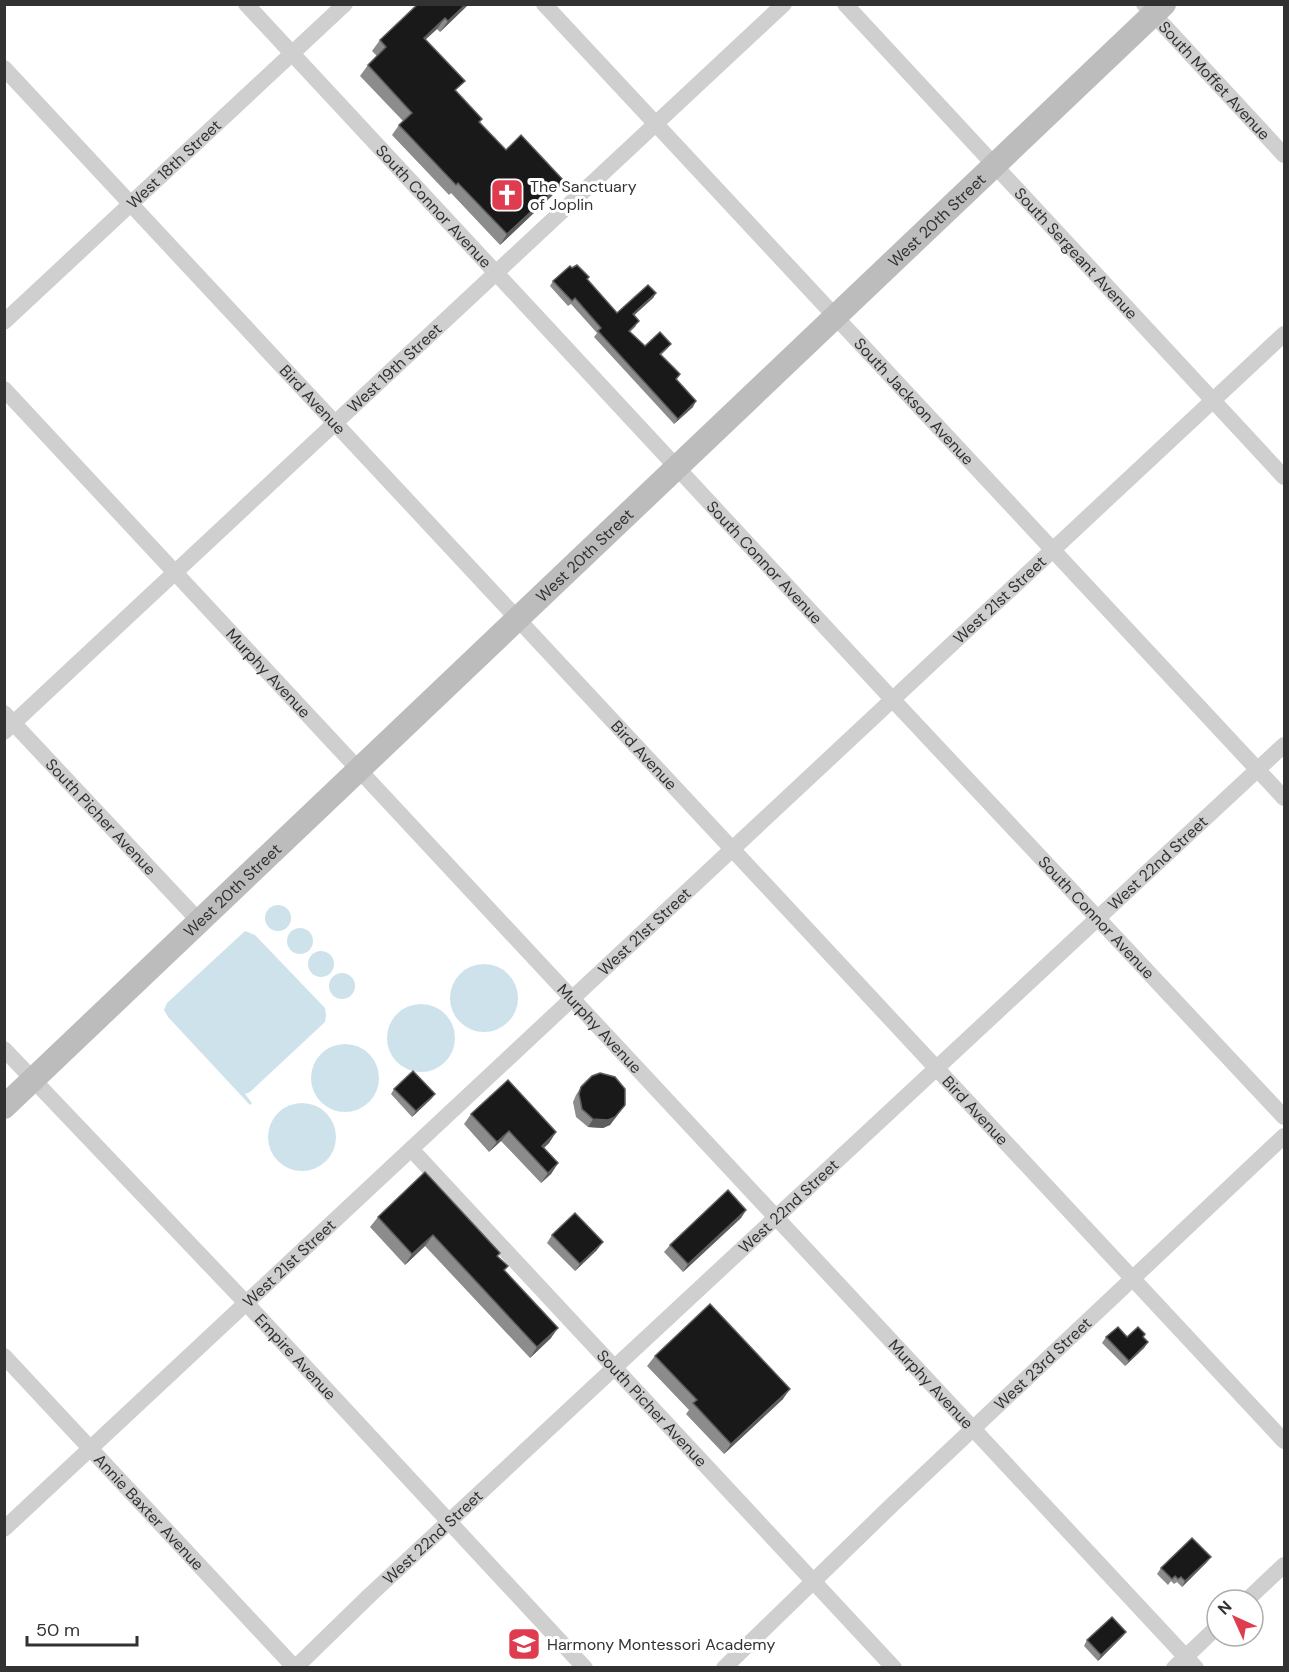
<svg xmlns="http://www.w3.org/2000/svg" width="1289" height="1672" font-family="'DM Sans',sans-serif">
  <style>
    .water { fill: #cee2ec }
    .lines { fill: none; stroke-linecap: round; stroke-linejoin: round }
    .minor { stroke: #cfcfcf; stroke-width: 16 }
    .secondary { stroke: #bcbcbc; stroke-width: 24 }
    .wall { fill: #8c8c8c }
    .shaded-wall { fill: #5e5e5e }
    .building { fill: #191919; stroke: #5e5e5e; stroke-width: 1.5 }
    .labels { text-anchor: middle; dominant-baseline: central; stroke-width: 6; stroke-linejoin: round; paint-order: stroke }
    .street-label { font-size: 16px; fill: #323232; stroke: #fff }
    .poi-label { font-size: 16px; fill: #323232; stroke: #fff; text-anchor: start }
  </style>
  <rect width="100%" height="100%" fill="#fff"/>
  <g class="water">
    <circle cx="278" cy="918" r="13"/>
    <circle cx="300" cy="941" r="13"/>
    <polygon points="245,931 255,935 325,1008 326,1015 325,1022 250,1092 245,1094 252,1103 250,1105 168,1017 164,1010 167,1003"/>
    <circle cx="321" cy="964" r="13"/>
    <circle cx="484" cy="998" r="34"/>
    <circle cx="342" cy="986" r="13"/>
    <circle cx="421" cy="1038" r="34"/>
    <circle cx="345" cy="1078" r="34"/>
    <circle cx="302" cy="1137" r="34"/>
  </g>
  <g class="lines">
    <g class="minor">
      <path id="s1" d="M246 4 893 700 1284 1117"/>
      <path id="s2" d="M544 4 1284 798"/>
      <path id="s3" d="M845 4 1284 477"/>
      <path id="s4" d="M1144 4 1284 155"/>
      <path id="s5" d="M4 68 1284 1441"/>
      <path id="s6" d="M4 322 345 4"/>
      <path id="s7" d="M4 389 1196 1668"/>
      <path id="s8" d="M4 713 200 922"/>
      <path id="s9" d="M4 732 784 4"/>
      <path id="s10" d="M4 1049 246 1303 585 1668"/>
      <path id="s11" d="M411 1149 894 1668"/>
      <path id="s12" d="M4 1356 295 1668"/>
      <path id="s13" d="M4 1529 1284 334"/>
      <polyline points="1247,1600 1284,1565"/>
      <path id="s14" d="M295 1668 370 1595 1284 745"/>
      <path id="s15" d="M724 1668 893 1504 1284 1136"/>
      <polyline points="1174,1668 1217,1627"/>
    </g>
    <path class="secondary" id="s16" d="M4 1107 1164 4"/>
  </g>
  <g class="wall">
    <polygon points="414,4 469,4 440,32 437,29 425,40 457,92 482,119 480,122 506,150 564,181 557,191 500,245 451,193 449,195 392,135 399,125 403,121 360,76 368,65 377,56 372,51 380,40 416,7"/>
    <polygon points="587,280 617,313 656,293 653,298 634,315 636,326 630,332 645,346 671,344 667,349 661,355 693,407 674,424 594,337 597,333 571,304 568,306 550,286 553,281"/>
    <polygon points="581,1087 625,1105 610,1125 603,1128 588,1127 576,1117 573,1102 576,1095"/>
    <polygon points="394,1089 435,1094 431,1099 412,1117 391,1094"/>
    <polygon points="471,1114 556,1132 549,1143 544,1148 558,1163 551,1174 541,1183 501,1141 489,1152 464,1124"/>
    <polygon points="746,1210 741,1218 683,1272 664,1252 670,1245"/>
    <polygon points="378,1217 498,1256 505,1271 551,1338 530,1358 425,1246 405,1265 370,1227"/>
    <polygon points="552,1235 597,1250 575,1271 547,1243"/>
    <polygon points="1106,1337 1143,1337 1148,1342 1144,1348 1125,1366 1102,1343"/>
    <polygon points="655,1356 783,1399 724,1454 686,1414 689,1410 647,1366"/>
    <polygon points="1207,1562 1182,1587 1177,1582 1174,1584 1171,1581 1168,1585 1157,1574 1161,1568"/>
    <polygon points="1126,1632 1122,1637 1098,1661 1084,1646 1087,1640"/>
  </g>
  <g class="shaded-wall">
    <polygon points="466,4 469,4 440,32 448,21"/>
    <polygon points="445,18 437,29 416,48 424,38"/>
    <polygon points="564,181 557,191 500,245 507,234"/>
    <polygon points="656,293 653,298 630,319 633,314"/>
    <polygon points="696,401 693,407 674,424 678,419"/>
    <polygon points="435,1094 431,1099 412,1117 416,1111"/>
    <polygon points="625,1105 610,1125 603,1128 588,1127 593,1119"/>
    <polygon points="509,1131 501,1141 489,1152 497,1142"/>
    <polygon points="556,1132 549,1143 534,1156 542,1146"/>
    <polygon points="558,1163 551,1174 541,1183 548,1173"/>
    <polygon points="746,1210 741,1218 683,1272 688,1264"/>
    <polygon points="433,1235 425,1246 405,1265 412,1254"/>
    <polygon points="603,1242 597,1250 575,1271 580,1264"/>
    <polygon points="558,1328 551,1338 530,1358 537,1347"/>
    <polygon points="1148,1342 1144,1348 1125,1366 1129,1361"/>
    <polygon points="790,1389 783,1399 724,1454 731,1444"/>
    <polygon points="1211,1557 1207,1562 1182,1587 1185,1581"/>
    <polygon points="1126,1632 1122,1637 1098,1661 1101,1655"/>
  </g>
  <g class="building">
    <polygon points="418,4 466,4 448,21 445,18 424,38 465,81 455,90 482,119 479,122 506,150 521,135 564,181 507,234 458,183 456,185 399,125 412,113 368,65 386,47 380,40"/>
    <polygon points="577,265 589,277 587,279 617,313 648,285 656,293 633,314 639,321 629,331 645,346 660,332 671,344 660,354 680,374 676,379 696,401 678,419 598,331 601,328 575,298 572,301 553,281 570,266 572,268"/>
    <polygon points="413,1071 435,1094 416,1111 394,1089"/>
    <polygon points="600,1073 615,1077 625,1089 625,1105 615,1117 608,1120 593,1119 582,1109 579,1094 581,1087 592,1076"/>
    <polygon points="508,1080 556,1132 542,1146 558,1163 548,1173 509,1131 497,1142 471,1114"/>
    <polygon points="425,1172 500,1253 497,1256 508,1266 504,1270 558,1328 537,1347 433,1235 412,1254 378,1217"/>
    <polygon points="728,1190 746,1210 688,1264 670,1245"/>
    <polygon points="575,1213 603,1242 580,1264 552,1235"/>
    <polygon points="710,1304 790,1389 731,1444 693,1403 697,1400 655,1356"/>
    <polygon points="1118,1327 1127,1337 1138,1327 1145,1334 1143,1337 1148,1342 1129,1361 1106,1337"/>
    <polygon points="1192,1538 1211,1557 1185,1581 1181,1577 1178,1579 1175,1576 1172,1579 1161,1568"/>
    <polygon points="1112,1617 1126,1632 1101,1655 1087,1640"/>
  </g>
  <defs>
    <symbol id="church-square" viewBox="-11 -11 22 22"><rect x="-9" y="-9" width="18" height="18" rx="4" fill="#e03c50" stroke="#fff"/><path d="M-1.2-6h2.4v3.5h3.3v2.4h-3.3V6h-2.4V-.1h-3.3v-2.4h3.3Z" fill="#fff"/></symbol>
    <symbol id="school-square" viewBox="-11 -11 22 22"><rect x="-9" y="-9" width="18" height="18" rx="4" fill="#e03c50" stroke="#fff"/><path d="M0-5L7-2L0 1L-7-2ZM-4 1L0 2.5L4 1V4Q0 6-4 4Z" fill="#fff"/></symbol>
  </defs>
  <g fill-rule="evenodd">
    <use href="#church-square" x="488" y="176" width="38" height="38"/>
    <use href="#school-square" x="505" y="1625" width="38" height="38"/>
  </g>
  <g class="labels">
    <g class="street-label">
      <text stroke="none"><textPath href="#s4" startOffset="104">South Moffet Avenue</textPath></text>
      <text stroke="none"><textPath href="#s6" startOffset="232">West 18th Street</textPath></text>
      <text stroke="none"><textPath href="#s1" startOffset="276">South Connor Avenue</textPath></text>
      <text stroke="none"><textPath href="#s16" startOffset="1287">West 20th Street</textPath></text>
      <text stroke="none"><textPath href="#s3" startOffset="340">South Sergeant Avenue</textPath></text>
      <text stroke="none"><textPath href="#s9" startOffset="534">West 19th Street</textPath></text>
      <text stroke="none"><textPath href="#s5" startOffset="453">Bird Avenue</textPath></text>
      <text stroke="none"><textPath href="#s2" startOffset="543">South Jackson Avenue</textPath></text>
      <text stroke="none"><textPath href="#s16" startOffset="801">West 20th Street</textPath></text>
      <text stroke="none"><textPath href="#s1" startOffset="762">South Connor Avenue</textPath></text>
      <text stroke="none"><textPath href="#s13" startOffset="1362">West 21st Street</textPath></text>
      <text stroke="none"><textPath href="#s7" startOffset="388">Murphy Avenue</textPath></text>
      <text stroke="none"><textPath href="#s5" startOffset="939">Bird Avenue</textPath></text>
      <text stroke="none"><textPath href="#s8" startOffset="142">South Picher Avenue</textPath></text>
      <text stroke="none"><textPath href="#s14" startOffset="1180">West 22nd Street</textPath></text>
      <text stroke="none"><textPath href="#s16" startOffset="315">West 20th Street</textPath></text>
      <text stroke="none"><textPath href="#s1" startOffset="1248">South Connor Avenue</textPath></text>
      <text stroke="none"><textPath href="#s13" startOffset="876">West 21st Street</textPath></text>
      <text stroke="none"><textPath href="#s7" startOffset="874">Murphy Avenue</textPath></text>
      <text stroke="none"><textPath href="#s5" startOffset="1425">Bird Avenue</textPath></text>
      <text stroke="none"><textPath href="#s14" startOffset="676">West 22nd Street</textPath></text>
      <text stroke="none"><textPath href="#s13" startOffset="390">West 21st Street</textPath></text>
      <text stroke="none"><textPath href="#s10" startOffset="424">Empire Avenue</textPath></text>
      <text stroke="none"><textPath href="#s15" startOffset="441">West 23rd Street</textPath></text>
      <text stroke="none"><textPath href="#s7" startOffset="1360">Murphy Avenue</textPath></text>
      <text stroke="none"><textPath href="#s11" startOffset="354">South Picher Avenue</textPath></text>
      <text stroke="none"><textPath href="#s12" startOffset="213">Annie Baxter Avenue</textPath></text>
      <text stroke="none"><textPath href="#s14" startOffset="190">West 22nd Street</textPath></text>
    </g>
    <g class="poi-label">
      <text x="530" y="186">The Sanctuary<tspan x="530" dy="18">of Joplin</tspan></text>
      <text x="547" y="1644">Harmony Montessori Academy</text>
    </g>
  </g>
  <rect width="1289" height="1672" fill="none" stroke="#323232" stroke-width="12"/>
  <g transform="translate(1235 1618) rotate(315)"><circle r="28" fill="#ffffff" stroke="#adadad" stroke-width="1.5"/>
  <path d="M0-4.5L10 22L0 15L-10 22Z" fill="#e03c50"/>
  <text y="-9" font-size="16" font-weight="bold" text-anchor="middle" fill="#323232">N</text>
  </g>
  <path d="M27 1636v9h110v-9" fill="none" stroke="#323232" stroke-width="3"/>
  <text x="36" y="1636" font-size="18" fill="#323232" stroke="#ffffff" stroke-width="4.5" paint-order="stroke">50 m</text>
</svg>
